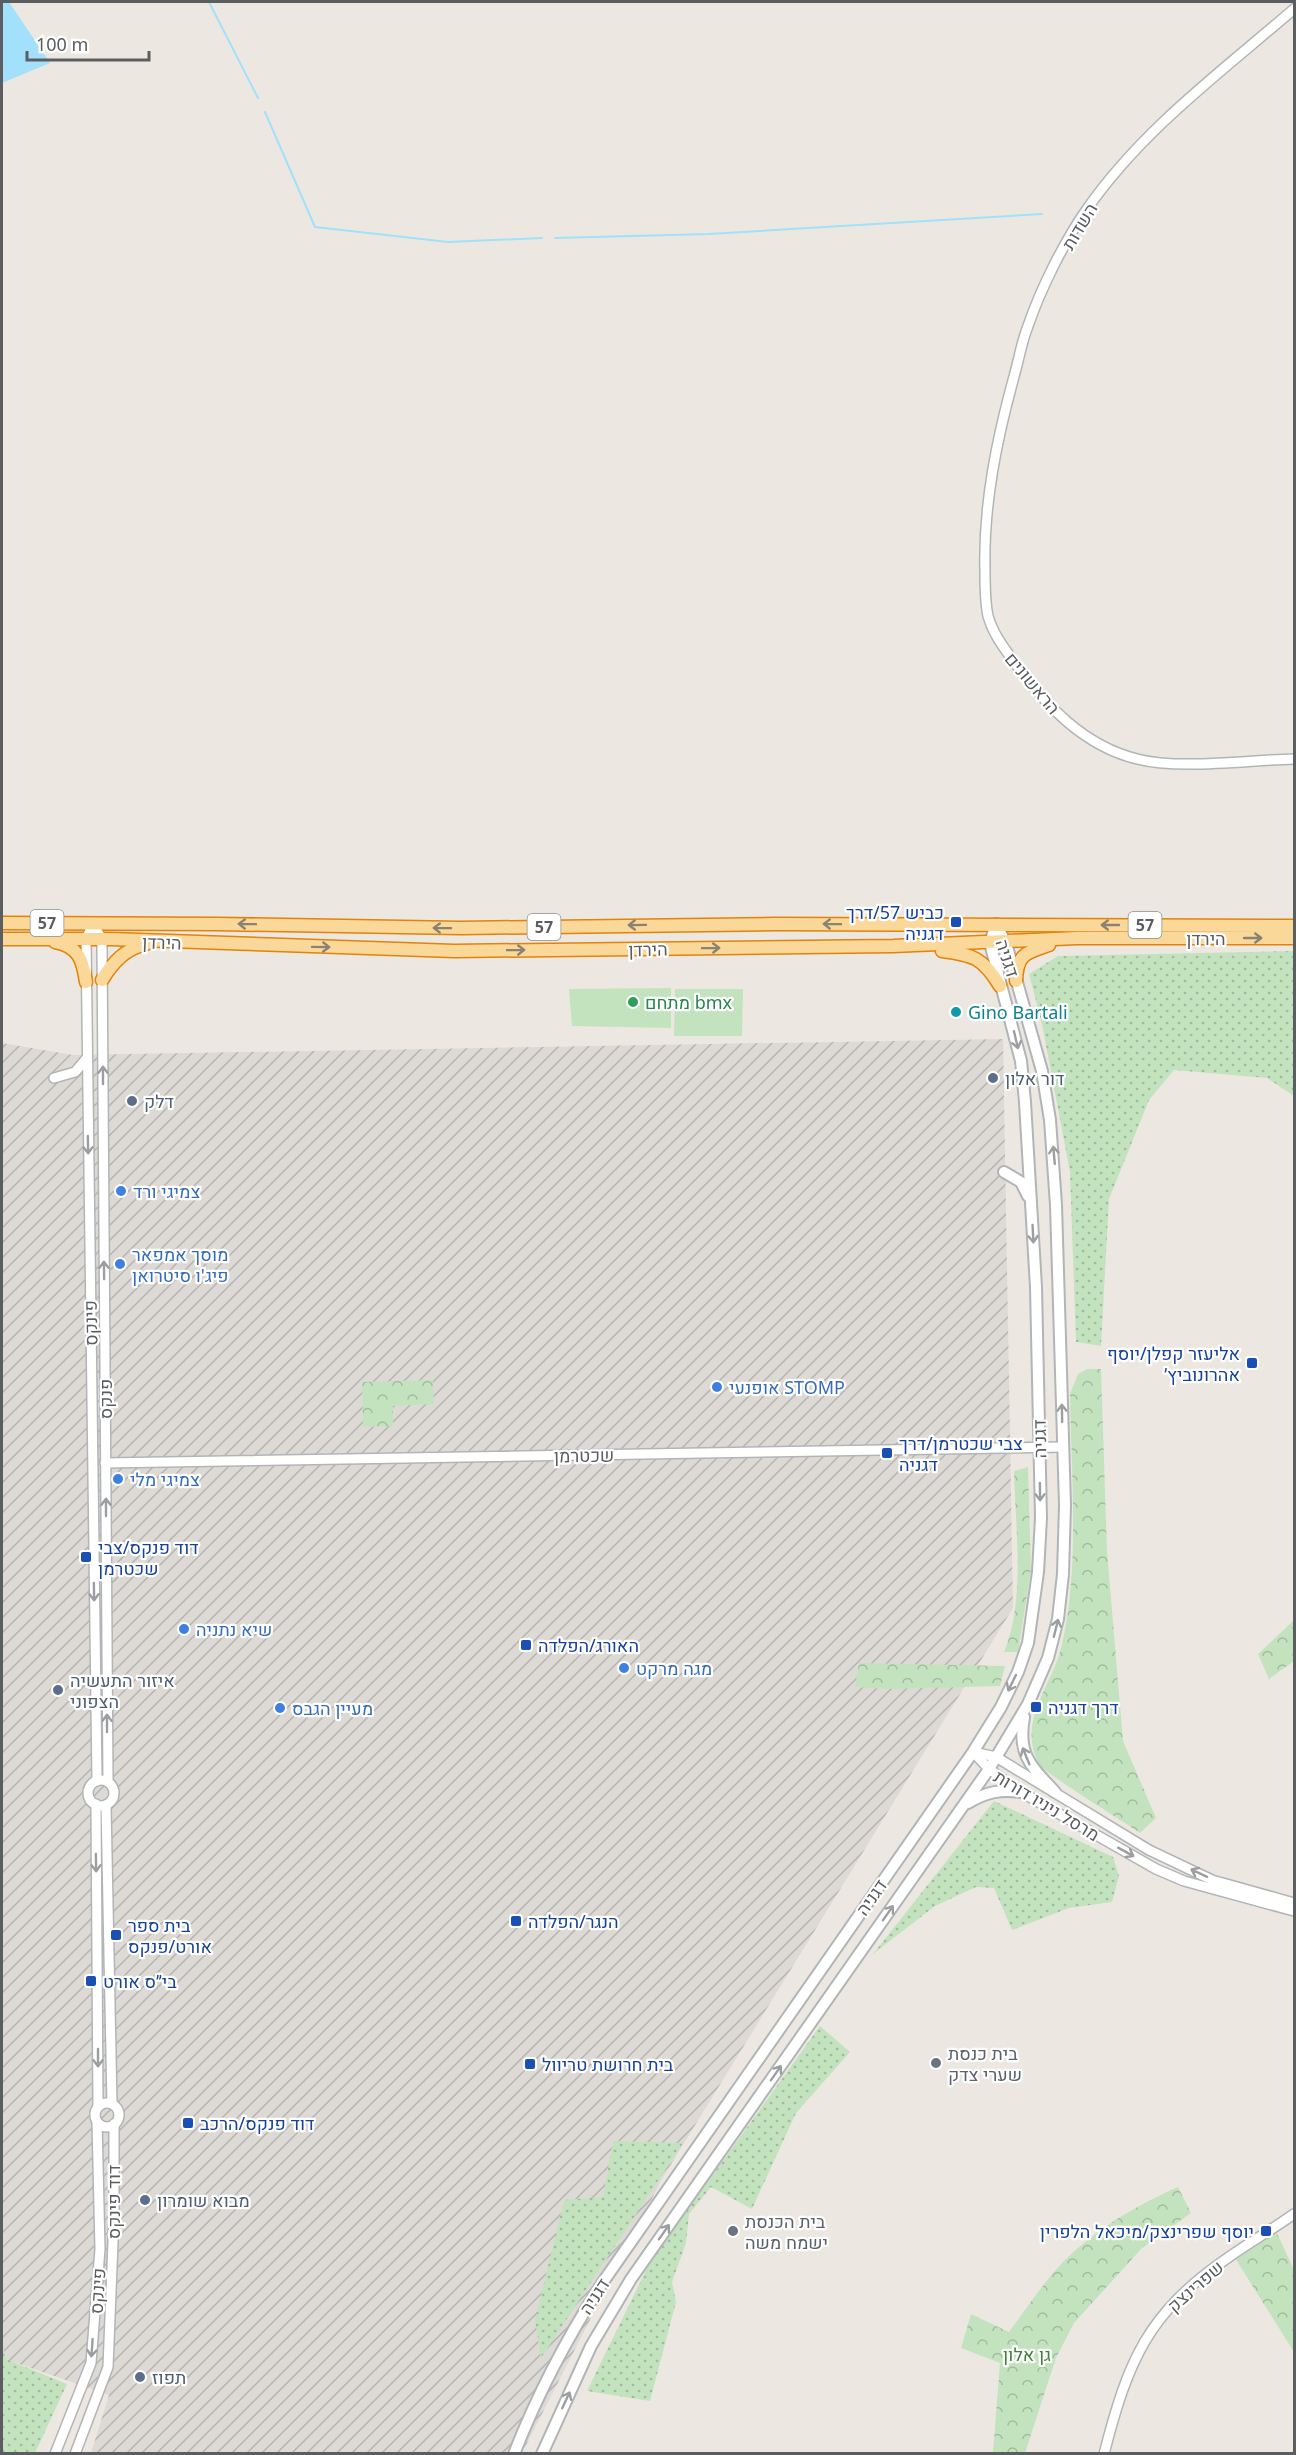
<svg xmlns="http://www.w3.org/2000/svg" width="1296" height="2455" font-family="'Noto Sans',Heebo,sans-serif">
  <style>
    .industrial { fill: url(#industrial-furrows) }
    .grass { fill: url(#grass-dots) }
    .park { fill: url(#park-crowns) }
    .pitch { fill: #c3e3be }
    .water { fill: #a2e0fb }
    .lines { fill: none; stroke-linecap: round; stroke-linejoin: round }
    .stream { stroke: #a2e0fb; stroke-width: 2 }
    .tertiary-casing { stroke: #b2b5b8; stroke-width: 12 }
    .secondary-casing { stroke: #b1b5b8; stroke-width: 14 }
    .trunk-casing { stroke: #e48209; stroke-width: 15 }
    .tertiary { stroke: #fff; stroke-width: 9 }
    .secondary { stroke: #fff; stroke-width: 10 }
    .trunk { stroke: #fad899; stroke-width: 12 }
    .oneway { stroke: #8a8372 }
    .oneway2 { stroke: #9c9ea0 }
    .transit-dot { fill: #1a4fb4; stroke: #fff; stroke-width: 2 }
    .leisure-dot { fill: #2e9e5b; stroke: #fff; stroke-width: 2 }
    .culture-dot { fill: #0f9aa8; stroke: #fff; stroke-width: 2 }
    .service-dot { fill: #5c6f8a; stroke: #fff; stroke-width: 2 }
    .shop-dot { fill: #3f7fe0; stroke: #fff; stroke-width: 2 }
    .worship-dot { fill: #6b7280; stroke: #fff; stroke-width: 2 }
    .labels { text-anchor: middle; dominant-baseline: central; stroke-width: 4.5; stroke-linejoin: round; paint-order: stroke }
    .shield { fill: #fff; stroke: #8c8e90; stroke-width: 1.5 }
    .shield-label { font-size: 16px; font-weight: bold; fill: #5a5e61 }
    .street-label { font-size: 18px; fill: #5a5e61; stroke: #fff }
    .transit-label { font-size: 18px; fill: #164399; stroke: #fff; text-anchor: start }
    .leisure-label { font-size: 18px; fill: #27864d; stroke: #fff; text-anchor: start }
    .culture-label { font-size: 18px; fill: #0d838f; stroke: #fff; text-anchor: start }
    .service-label { font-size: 18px; fill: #4e5e75; stroke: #fff; text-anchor: start }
    .shop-label { font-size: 18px; fill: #366cbe; stroke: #fff; text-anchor: start }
    .worship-label { font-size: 18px; fill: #5b616d; stroke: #fff; text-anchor: start }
    .park-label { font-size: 18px; fill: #3e8238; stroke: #fff }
  </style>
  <defs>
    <pattern id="industrial-furrows" width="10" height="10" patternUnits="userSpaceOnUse" patternTransform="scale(1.5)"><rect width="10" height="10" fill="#dddad6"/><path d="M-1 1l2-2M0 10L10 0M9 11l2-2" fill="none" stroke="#b6b4b1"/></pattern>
    <pattern id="grass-dots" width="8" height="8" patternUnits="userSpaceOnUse" patternTransform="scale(1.5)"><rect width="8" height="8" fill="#c3e3be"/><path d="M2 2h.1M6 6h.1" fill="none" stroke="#a1bb9e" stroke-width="1.8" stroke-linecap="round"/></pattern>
    <pattern id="park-crowns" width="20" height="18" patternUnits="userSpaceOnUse" patternTransform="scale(1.5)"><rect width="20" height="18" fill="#c3e3be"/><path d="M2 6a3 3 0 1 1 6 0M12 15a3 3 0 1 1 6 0" fill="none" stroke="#a1bb9e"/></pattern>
  </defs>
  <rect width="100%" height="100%" fill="#ece8e1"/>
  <polygon class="industrial" points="1003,1039 1013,1608 662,2179 522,2453 91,2453 109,2395 5,2359 2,2340 2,1043 73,1055"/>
  <g class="grass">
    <polygon points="1294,951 1294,1096 1267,1078 1174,1070 1149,1100 1109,1199 1101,1346 1076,1342 1070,1172 1042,1024 1029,974 1058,956"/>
    <polygon points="994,1801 1113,1857 1119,1876 1112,1902 1069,1908 1012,1930 994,1888 976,1887 935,1906 873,1954"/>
    <polygon points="820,2026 850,2052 796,2113 752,2209 711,2187 689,2214 686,2243 672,2282 676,2302 650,2401 587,2391 650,2262"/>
    <polygon points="613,2141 683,2143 541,2358 535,2320 564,2200 603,2197"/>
    <polygon points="2,2340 6,2359 67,2384 35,2453 2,2453"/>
  </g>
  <g class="park">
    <path d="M1087 1369H1101L1107 1551 1123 1741 1156 1818 1140 1833C1126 1823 1044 1773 1039 1764 1016 1720 1053 1686 1062 1644 1080 1567 1071 1473 1070 1394L1078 1374Z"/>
    <polygon points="433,1380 434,1404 393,1406 393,1426 363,1427 362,1382"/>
    <path d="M1028 1467 1031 1570 1018 1652H1004C1026 1600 1015 1527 1014 1471Z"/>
    <polygon points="1294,1620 1294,1661 1269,1679 1258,1654"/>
    <polygon points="859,1663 1005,1666 1000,1686 887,1689 855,1687"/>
    <path d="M1178 2187 1191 2213 1142 2248 1074 2323 1056 2358 1025 2453H993L1000 2363 961 2348 971 2314 1009 2332C1026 2309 1043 2283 1063 2262 1096 2229 1135 2206 1178 2187Z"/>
    <polygon points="1277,2233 1294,2270 1294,2352 1235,2258"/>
  </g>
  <g class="pitch">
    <polygon points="671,988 671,1028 572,1026 569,989"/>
    <polygon points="675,989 743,989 742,1036 674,1036"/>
  </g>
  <polygon class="water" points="2,2 9,2 50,63 2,83"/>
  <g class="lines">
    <g class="stream">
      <polyline points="209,2 258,98"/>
      <polyline points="265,112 315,227 448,242 542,238"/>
      <polyline points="555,238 709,234 1042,214"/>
    </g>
    <defs>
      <g id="tertiary">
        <path d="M1294 9C1221 72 1142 130 1087 209 1064 242 1041 288 1028 326 1022 341 1019 358 1015 373 997 438 983 505 985 572 985 586 985 602 988 616 993 634 1004 648 1015 663 1045 705 1084 746 1137 759 1179 770 1249 760 1294 759"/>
        <polyline points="93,924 102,939 102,948 108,1782"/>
        <polyline points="93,924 86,939 97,1781"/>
        <polyline points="54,1078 75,1072 87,1058"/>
        <polyline points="105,1463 1063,1447"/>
        <polyline points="973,1752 989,1769 1021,1792 1156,1869 1184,1881 1294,1911"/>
        <polyline points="973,1752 996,1757 1149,1850 1212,1880 1294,1903"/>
        <circle cx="101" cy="1793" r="13"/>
        <polyline points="96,1804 98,2107"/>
        <polyline points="106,1805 112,2104"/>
        <circle cx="107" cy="2115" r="12"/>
        <polyline points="55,2454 91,2363 100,2249 97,2122"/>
        <polyline points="75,2454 108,2367 114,2217 114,2124"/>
        <path d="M1104 2454C1128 2361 1147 2313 1229 2257 1250 2242 1273 2229 1294 2214"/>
      </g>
      <g id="secondary">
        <polyline points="1004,1172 1021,1182 1028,1196"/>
        <path d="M1024 1717C1017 1755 1031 1766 1055 1792"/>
        <path d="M968 1803C986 1792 1001 1789 1021 1792"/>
        <path d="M514 2454C538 2393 568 2336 603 2282L973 1752 1001 1707 1018 1672 1028 1643 1038 1572 1041 1518 1036 1287 1025 1102 1021 1061 990 943 996 924"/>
        <polyline points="542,2454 591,2346 631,2279 989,1769 1028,1704 1048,1658 1058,1619 1063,1574 1065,1505 1056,1205 1050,1120 1042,1071 1006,943 996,924"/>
      </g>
      <g id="trunk">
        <polyline points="2,923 218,924 461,928 774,924 1294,926"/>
        <polyline points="2,939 111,939 454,951 893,946 1077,938 1294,938"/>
        <path d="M55 942C79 946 83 961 86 982"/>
        <path d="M942 951C974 955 983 958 1000 986"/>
        <path d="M102 980C113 962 125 949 146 944"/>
        <path d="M1016 981C1017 954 1025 953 1049 945"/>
      </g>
    </defs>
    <use href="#tertiary" class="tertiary-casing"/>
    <use href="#secondary" class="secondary-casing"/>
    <use href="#trunk" class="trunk-casing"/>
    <use href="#tertiary" class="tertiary"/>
    <use href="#secondary" class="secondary"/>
    <use href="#trunk" class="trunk"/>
  </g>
  <defs><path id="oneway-shaft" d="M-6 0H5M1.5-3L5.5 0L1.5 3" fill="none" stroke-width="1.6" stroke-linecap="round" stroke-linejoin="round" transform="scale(1.5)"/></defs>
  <g class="oneway">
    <use href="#oneway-shaft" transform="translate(247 924) rotate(-179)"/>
    <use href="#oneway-shaft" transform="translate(832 924) rotate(-179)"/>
    <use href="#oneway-shaft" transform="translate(637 925) rotate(179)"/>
    <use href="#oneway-shaft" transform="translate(1110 925) rotate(-180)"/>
    <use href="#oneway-shaft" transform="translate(442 928) rotate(-179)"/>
    <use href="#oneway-shaft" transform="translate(1253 938)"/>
    <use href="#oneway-shaft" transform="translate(321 947) rotate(1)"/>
    <use href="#oneway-shaft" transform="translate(711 948) rotate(-1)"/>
    <use href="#oneway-shaft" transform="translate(516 950) rotate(-1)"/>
  </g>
  <g class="oneway2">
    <use href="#oneway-shaft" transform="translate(1016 1040) rotate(77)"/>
    <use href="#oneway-shaft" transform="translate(103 1075) rotate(-90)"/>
    <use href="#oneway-shaft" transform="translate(88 1145) rotate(89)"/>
    <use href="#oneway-shaft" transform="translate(1054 1155) rotate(-95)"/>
    <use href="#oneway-shaft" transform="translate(1033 1234) rotate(87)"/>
    <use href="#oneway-shaft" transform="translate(104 1270) rotate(-91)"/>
    <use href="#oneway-shaft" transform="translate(1062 1413) rotate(-91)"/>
    <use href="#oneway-shaft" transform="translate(1040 1492) rotate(89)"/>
    <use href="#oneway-shaft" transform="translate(106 1507) rotate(-90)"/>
    <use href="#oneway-shaft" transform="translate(94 1592) rotate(89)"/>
    <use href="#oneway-shaft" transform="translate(1056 1628) rotate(-76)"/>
    <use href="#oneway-shaft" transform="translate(1012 1683) rotate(116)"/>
    <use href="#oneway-shaft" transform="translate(107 1723) rotate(-90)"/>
    <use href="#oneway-shaft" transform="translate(1026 1756) rotate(-112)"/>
    <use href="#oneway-shaft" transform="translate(1126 1852) rotate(29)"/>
    <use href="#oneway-shaft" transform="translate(96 1863) rotate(89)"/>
    <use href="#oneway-shaft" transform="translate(1199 1873) rotate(-155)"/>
    <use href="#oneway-shaft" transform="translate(888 1913) rotate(-55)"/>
    <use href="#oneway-shaft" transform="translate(98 2058) rotate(90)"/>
    <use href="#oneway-shaft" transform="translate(776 2073) rotate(-55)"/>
    <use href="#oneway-shaft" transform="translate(664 2232) rotate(-55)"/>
    <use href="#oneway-shaft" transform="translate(92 2348) rotate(94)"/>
    <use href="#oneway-shaft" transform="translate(566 2400) rotate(-65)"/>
  </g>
  <g class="transit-dot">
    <rect x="950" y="916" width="12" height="12" rx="3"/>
    <rect x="1246" y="1357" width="12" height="12" rx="3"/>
    <rect x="881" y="1447" width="12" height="12" rx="3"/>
    <rect x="80" y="1551" width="12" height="12" rx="3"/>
    <rect x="520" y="1639" width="12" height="12" rx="3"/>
    <rect x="1030" y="1701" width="12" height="12" rx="3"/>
    <rect x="510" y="1915" width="12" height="12" rx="3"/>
    <rect x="110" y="1929" width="12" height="12" rx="3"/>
    <rect x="85" y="1975" width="12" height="12" rx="3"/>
    <rect x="524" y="2058" width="12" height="12" rx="3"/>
    <rect x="182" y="2117" width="12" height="12" rx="3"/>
    <rect x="1260" y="2225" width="12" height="12" rx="3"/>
  </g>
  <circle class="leisure-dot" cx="633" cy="1002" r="6"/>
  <circle class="culture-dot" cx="956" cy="1012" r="6"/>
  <g class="service-dot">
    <circle cx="993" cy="1078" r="6"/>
    <circle cx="132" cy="1101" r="6"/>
    <circle cx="58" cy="1690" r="6"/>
    <circle cx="145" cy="2200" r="6"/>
    <circle cx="140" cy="2377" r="6"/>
  </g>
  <g class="shop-dot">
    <circle cx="121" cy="1191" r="6"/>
    <circle cx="120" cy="1264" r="6"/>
    <circle cx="717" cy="1387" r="6"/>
    <circle cx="118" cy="1479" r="6"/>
    <circle cx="184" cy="1629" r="6"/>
    <circle cx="624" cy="1668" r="6"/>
    <circle cx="280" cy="1708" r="6"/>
  </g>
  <g class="worship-dot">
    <circle cx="936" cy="2063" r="6"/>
    <circle cx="733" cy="2231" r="6"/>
  </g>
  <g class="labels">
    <g class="shield">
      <rect x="30.5" y="910" width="33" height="26" rx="4.5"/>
      <rect x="1128.5" y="912" width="33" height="26" rx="4.5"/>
      <rect x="527.5" y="914" width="33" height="26" rx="4.5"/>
    </g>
    <g class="shield-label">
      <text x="47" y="923">57</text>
      <text x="1145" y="925">57</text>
      <text x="544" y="927">57</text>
    </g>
    <g class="street-label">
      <text transform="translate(1079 226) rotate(-59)">השדות</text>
      <text transform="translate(1033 683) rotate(50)">הראשונים</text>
      <text x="1206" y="938">הירדן</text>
      <text transform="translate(162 942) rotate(2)">הירדן</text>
      <text transform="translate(648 949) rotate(-1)">הירדן</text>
      <text transform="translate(1008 958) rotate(72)">דגניה</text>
      <text transform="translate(90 1323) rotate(-91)">פינקס</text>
      <text transform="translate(105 1399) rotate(-90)">פנקס</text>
      <text transform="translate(1039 1439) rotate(-91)">דגניה</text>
      <text transform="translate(584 1455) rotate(-1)">שכטרמן</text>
      <text transform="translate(1047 1805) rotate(31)">מרסל ניניו דורות</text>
      <text transform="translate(871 1897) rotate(-55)">דגניה</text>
      <text transform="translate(113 2202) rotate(-90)">דוד פינקס</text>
      <text transform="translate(1195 2286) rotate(-41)">שפרינצק</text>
      <text transform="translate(97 2291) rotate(-86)">פינקס</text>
      <text transform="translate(594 2296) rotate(-57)">דגניה</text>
    </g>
    <g class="transit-label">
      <text x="944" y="912" text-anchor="end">כביש 57/דרך<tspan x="944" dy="21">דגניה</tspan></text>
      <text x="1240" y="1353" text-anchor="end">אליעזר קפלן/יוסף<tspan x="1240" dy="21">אהרונוביץ׳</tspan></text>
      <text x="899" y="1443">צבי שכטרמן/דרך<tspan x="899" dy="21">דגניה</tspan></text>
      <text x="98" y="1547">דוד פנקס/צבי<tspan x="98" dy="21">שכטרמן</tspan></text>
      <text x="538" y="1645">האורג/הפלדה</text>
      <text x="1048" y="1707">דרך דגניה</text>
      <text x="528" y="1921">הנגר/הפלדה</text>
      <text x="128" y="1925">בית ספר<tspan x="128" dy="21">אורט/פנקס</tspan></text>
      <text x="103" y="1981">בי״ס אורט</text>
      <text x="542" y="2064">בית חרושת טריוול</text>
      <text x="200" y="2123">דוד פנקס/הרכב</text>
      <text x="1254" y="2231" text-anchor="end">יוסף שפרינצק/מיכאל הלפרין</text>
    </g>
    <g class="leisure-label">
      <text x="645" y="1002">מתחם bmx</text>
    </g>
    <g class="culture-label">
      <text x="968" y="1012">Gino Bartali</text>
    </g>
    <g class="service-label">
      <text x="1005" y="1078">דור אלון</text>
      <text x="144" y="1101">דלק</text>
      <text x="70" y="1680">איזור התעשיה<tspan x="70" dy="21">הצפוני</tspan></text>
      <text x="157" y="2200">מבוא שומרון</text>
      <text x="152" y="2377">תפוז</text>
    </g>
    <g class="shop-label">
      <text x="133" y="1191">צמיגי ורד</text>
      <text x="132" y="1254">מוסך אמפאר<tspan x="132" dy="21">פיג'ו סיטרואן</tspan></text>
      <text x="729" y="1387">אופנעי STOMP</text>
      <text x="130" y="1479">צמיגי מלי</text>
      <text x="196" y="1629">שיא נתניה</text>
      <text x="636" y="1668">מגה מרקט</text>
      <text x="292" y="1708">מעיין הגבס</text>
    </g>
    <g class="worship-label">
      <text x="948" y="2053">בית כנסת<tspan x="948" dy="21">שערי צדק</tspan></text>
      <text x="745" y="2221">בית הכנסת<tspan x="745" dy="21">ישמח משה</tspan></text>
    </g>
    <g class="park-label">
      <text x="1027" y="2354">גן אלון</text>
    </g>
  </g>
  <rect width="1296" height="2455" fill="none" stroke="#5a5e61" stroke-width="6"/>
  <path d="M27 51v9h122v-9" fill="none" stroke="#5a5e61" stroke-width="3"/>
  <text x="36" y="51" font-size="18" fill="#5a5e61" stroke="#ffffff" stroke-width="4.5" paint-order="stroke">100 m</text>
</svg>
